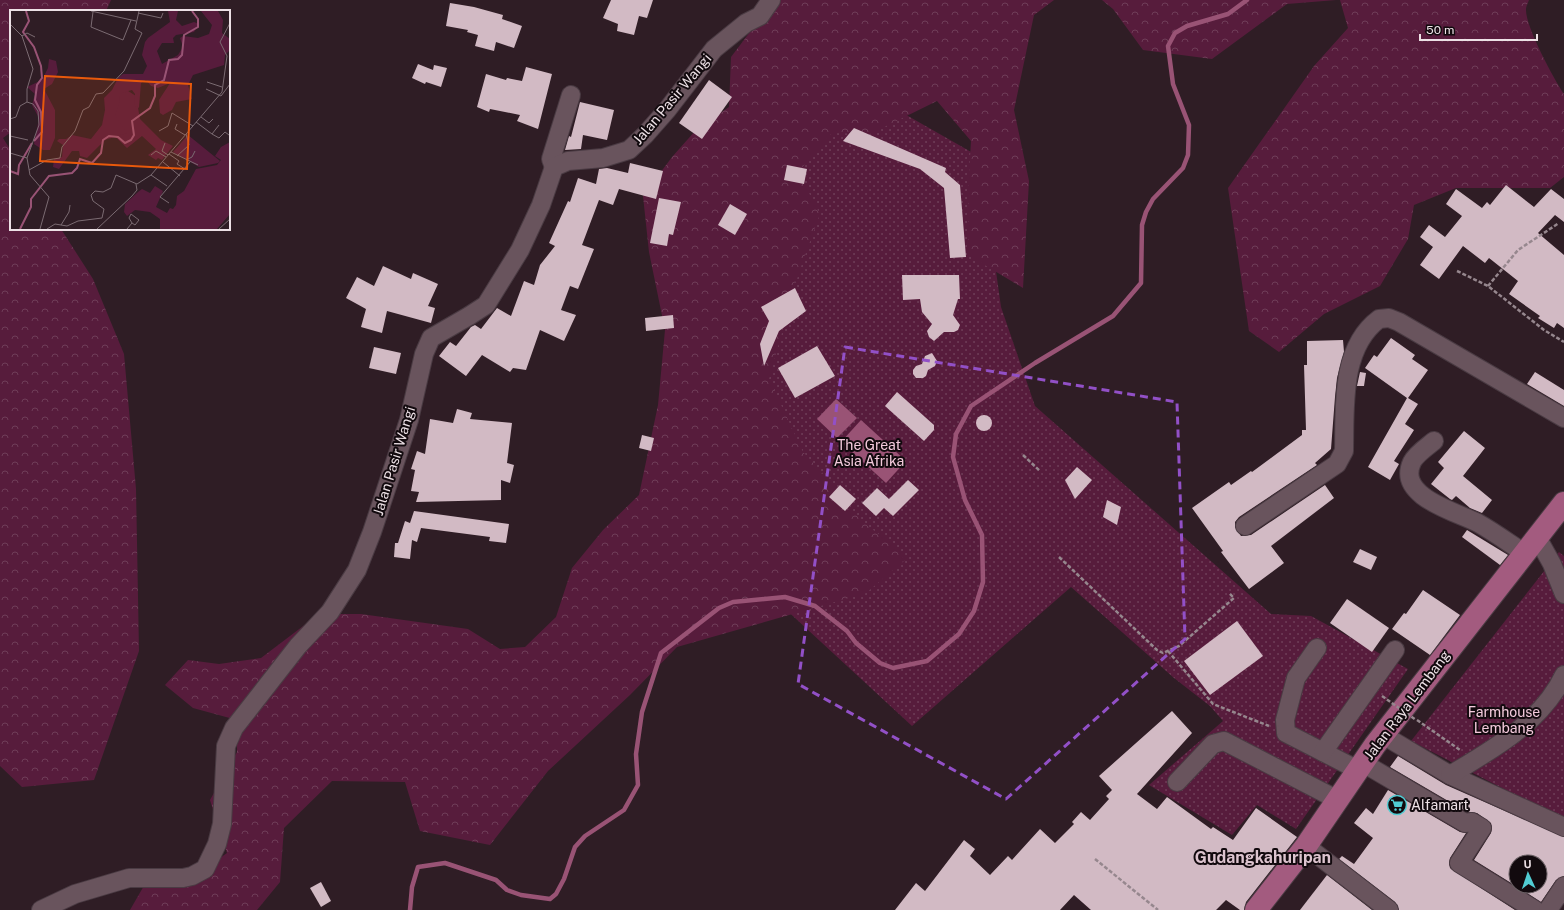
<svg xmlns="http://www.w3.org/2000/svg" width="1564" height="910" font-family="'Public Sans',sans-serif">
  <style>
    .green { fill: url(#green-dots) }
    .forest { fill: url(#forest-crowns) }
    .water { fill: #995375 }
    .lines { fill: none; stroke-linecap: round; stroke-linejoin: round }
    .stream { stroke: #995375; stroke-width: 4.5 }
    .building { fill: #d2bac4 }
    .minor-casing { stroke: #4a3b43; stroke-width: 20 }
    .major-casing { stroke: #4a3b43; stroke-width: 24 }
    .path { stroke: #96878e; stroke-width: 2.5; stroke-dasharray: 4 2; stroke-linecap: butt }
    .minor { stroke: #69545d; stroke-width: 18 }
    .major { stroke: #a35b7f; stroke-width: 22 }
    .path-bridge { stroke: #96878e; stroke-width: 2.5; stroke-dasharray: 4 2; stroke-linecap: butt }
    .marked { fill: none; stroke: #9250c7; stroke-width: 3; stroke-dasharray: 8 5; stroke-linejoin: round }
    .labels { text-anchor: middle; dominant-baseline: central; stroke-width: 4; stroke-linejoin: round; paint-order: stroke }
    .street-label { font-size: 14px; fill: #ede1e6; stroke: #120a0e }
    .park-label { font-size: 14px; fill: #f4cadc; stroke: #120a0e }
    .poi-label { font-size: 14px; fill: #ede1e6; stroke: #120a0e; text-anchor: start }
    .quarter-label { font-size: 16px; font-weight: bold; fill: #ddc4cf; stroke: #120a0e }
    .inset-river { fill: none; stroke: #995375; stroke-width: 2 }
    .inset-road { fill: none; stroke: #7b6b72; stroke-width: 1 }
    .view { fill: #e8590c; fill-opacity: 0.15; stroke: #e8590c; stroke-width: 2 }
    .inset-edge { fill: none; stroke: #ede1e6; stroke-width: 2 }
  </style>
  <defs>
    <pattern id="green-dots" width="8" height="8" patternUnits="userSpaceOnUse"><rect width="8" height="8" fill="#571c3c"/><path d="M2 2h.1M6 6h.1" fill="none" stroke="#6f3d58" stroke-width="1.8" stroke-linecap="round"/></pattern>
    <pattern id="forest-crowns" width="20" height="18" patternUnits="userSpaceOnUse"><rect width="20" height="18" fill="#571c3c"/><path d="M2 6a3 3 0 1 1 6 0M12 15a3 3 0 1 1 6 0" fill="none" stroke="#6f3d58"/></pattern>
  </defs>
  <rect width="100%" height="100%" fill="#2f1d25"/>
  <g class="green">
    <polygon points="829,71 980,157 1001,307 1035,406 1271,614 1311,616 1408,669 1296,829 1257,805 1232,835 1149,785 1223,721 1210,706 1174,678 1071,587 912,726 675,507"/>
    <polygon points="1559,552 1564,556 1564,820 1411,741"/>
  </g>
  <g class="forest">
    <polygon points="0,0 111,0 106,11 11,11 11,132 3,138 11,151 11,229 61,229 93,279 124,354 136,489 139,651 94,780 22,787 0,766"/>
    <polygon points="765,0 1054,0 1034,15 1014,110 1029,181 1023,288 968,255 968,191 971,141 937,101 870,134 832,133 798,172 820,214 799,272 769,379 803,452 830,481 861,521 891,543 905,560 866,593 677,647 630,695 548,771 490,845 420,831 405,782 332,781 284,828 280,882 257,910 130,910 145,884 195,876 227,853 210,800 237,752 237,720 193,708 165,685 188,660 219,664 261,658 319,614 361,614 468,629 500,649 525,647 556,617 572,568 603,530 639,495 658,405 665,330 649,252 643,196 672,157 696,130 729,107 731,57 753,28"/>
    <polygon points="1102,0 1336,0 1287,4 1212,59 1143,50 1113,9"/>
    <path d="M1340 0H1529C1528 3 1526 6 1526 9 1525 26 1554 79 1564 94V177L1550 188H1456L1414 205 1408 239 1380 286 1324 314 1279 352 1249 331 1228 188 1314 66 1348 28Z"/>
  </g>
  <g class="water">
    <polygon points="836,399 857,418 837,438 817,419"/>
    <polygon points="861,420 906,461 886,483 841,442"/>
  </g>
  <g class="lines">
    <polyline class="stream" points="410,910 412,887 418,867 445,863 496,880 507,890 521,895 550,899 556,894 564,879 575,847 585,836 624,810 638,785 636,754 642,712 661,653 719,608 733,602 785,597 815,606 847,631 856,643 880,663 893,668 927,661 959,634 974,611 983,582 982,535 965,500 953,457 956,434 971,406 1035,363 1113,316 1141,283 1142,225 1146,212 1153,199 1183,168 1188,155 1189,125 1173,84 1168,46 1175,33 1187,26 1228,14 1247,0"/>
  </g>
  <g class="building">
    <polygon points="611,0 653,0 647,18 639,16 634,35 617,31 618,24 603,18"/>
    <polygon points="450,3 474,7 503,15 502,19 522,26 514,48 496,42 494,51 475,46 478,35 467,32 468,30 446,26"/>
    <polygon points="418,64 433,70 434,65 447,68 441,87 426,82 425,84 412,78"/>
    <polygon points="526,67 552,74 538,129 517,121 520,115 490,109 489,112 477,107 486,74 506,80 507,78 522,81"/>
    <polygon points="709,80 732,97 702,139 679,123"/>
    <polygon points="580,102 614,110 607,140 583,135 581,149 565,150 569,136 571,137"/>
    <polygon points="854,128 946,168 945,172 960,185 966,257 950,258 944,188 920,169 843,141"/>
    <polygon points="630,163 663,171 656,199 619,189 613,205 599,200 582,245 594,249 578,289 570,286 561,310 576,315 564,341 540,330 526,370 513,368 510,372 482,355 466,376 439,356 450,342 456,346 471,327 475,325 481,329 497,308 511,316 524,281 534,285 540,265 555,246 549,243 568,201 570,202 578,178 596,184 599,169 607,168 628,173"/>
    <polygon points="787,165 807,169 804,184 784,180"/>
    <polygon points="1506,185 1534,207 1551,189 1564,199 1564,222 1555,215 1538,233 1564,255 1564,328 1557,323 1554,328 1538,318 1540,316 1509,294 1518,281 1489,258 1485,263 1463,246 1439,279 1420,265 1433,247 1420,237 1429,225 1445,237 1462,216 1446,204 1456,189 1482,208 1487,202 1490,205"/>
    <polygon points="659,198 681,202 673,235 669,234 667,246 650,243"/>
    <polygon points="730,204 747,214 735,235 718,225"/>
    <polygon points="383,266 411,279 413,273 438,284 428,306 435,308 431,323 387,311 382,333 361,327 366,309 346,298 357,277 374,286"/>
    <polygon points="902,275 959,275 960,299 958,299 953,315 960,325 958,330 954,332 944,332 934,341 929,337 927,331 932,324 922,312 920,299 903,300"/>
    <polygon points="795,288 806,311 779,331 764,366 760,344 769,321 761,307"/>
    <polygon points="673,315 674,328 646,331 645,318"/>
    <polygon points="1391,338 1415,355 1412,359 1428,370 1408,398 1418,404 1405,424 1414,430 1394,461 1399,464 1390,480 1368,467 1407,398 1365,368 1374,355 1377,357"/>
    <polygon points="1343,340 1344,352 1337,378 1335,397 1331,449 1315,463 1317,465 1239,517 1235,522 1235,527 1241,536 1251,535 1325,485 1334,498 1271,546 1284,563 1249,589 1221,552 1223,551 1192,508 1229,482 1231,485 1251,471 1252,472 1302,435 1302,430 1306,430 1304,365 1307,365 1307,341"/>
    <polygon points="817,346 835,376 795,398 778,368"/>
    <polygon points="374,347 401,353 396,374 369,368"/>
    <polygon points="932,353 937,361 935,366 928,370 926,376 923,378 916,378 913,374 913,370 916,366 922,364 925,356"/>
    <polygon points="1360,372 1366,373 1364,386 1357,386"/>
    <polygon points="1535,372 1564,390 1564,406 1527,384"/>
    <polygon points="897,392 934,425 934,430 924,441 885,406"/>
    <polygon points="457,409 472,413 470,419 512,423 507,463 514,465 510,483 501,480 501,500 416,502 419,492 411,491 415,470 411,469 417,451 425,454 430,419 453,423"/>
    <circle cx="984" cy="423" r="8"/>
    <polygon points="1464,431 1485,448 1463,476 1492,500 1482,513 1470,508 1456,496 1452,500 1450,499 1431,484 1444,468 1438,462"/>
    <polygon points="642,435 654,438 651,451 639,448"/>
    <polygon points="1077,467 1092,480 1075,499 1065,480"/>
    <polygon points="908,480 919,490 893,516 884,508 876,516 862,503 877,488 889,499"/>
    <polygon points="840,485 856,499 845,511 829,497"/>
    <polygon points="1107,500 1121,507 1117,525 1103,517"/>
    <polygon points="414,511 509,524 506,543 489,541 490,537 421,528 417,542 412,540 410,559 394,557 395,543 398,543 405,521 410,523"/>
    <polygon points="1467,530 1508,555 1500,565 1462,537"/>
    <polygon points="1360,549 1377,557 1371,570 1353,562"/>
    <polygon points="1423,590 1460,615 1430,655 1392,629 1404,613 1406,614"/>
    <polygon points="1347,599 1389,628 1372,652 1330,623"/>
    <polygon points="1237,621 1263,656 1210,695 1184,661"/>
    <polygon points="1172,711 1192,733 1137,794 1157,809 1167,797 1211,829 1213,827 1233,840 1256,808 1297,837 1246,902 1244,910 1240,910 1226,900 1216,910 1091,910 1074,895 1060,910 895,910 916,883 925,891 964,840 975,849 970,856 990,875 1008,856 1012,860 1040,829 1055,843 1074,824 1072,822 1081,812 1090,820 1109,799 1106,796 1112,790 1099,776"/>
    <polygon points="1398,756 1446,785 1564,837 1564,876 1556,880 1541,902 1516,886 1540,886 1540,862 1516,862 1516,886 1474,860 1491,833 1492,828 1491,823 1477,813 1467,812 1390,767"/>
    <polygon points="1388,790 1460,832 1466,833 1450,858 1449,863 1450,868 1515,910 1399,910 1395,902 1339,859 1342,856 1354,864 1373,838 1354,823 1366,808 1373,814"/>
    <polygon points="1327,875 1372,910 1300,910"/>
    <polygon points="321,882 331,901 321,907 310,888"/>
  </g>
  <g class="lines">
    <defs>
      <g id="minor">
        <polyline points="554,167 551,159 571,95"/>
        <path d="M1434 441C1428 446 1416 454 1412 462 1396 497 1457 512 1478 523 1494 532 1509 543 1524 553"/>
        <path d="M1245 526 1337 464 1344 451C1345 408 1340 348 1379 319L1389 318 1399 322 1564 418"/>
        <polyline points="1537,537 1552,564 1564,594"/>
        <polyline points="1317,648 1296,678 1285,720 1286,733 1358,770"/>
        <polyline points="1383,735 1450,775 1564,827"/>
        <polyline points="1323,752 1395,650"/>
        <polyline points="1363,763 1465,823 1472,822 1482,828 1459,863 1535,910"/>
        <path d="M1450 775C1493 749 1542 722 1564 675"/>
        <polyline points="1177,782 1213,744 1224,741 1338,800"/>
        <polyline points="1306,846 1389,910"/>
        <polyline points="41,910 75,894 129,878 183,878 192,876 205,869 217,844 222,824 226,746 234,728 298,646 330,612 357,570 372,532 409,420 424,354 431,338 469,316 486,305 520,250 541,205 554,167 568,161 603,158 629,150 645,135 667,110 714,49 746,23 760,16 771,0"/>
        <polyline points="1548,910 1564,886"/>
      </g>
      <polyline id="major" points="1256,910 1306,846 1375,745 1564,503"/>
    </defs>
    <use href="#minor" class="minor-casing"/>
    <use href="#major" class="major-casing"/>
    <g class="path">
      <polyline points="1457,271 1488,286 1544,330 1564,342"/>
      <polyline points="1488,286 1518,250 1559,223"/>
      <polyline points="1023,455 1040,471"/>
      <polyline points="1059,557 1157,650 1163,653 1179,646 1234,598 1229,593"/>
      <polyline points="1168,651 1213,704 1269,726"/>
      <polyline points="1417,720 1460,750"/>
      <polyline points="1095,859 1158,910"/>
    </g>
    <use href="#minor" class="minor"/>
    <use href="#major" class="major"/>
    <polyline class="path-bridge" points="1382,696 1416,720"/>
  </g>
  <path class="marked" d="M845 347 1177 402 1185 639 1006 799 798 684Z"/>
  <defs>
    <symbol id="supermarket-ring" viewBox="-11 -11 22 22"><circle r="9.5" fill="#120a0e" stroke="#51ccd3" stroke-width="1.5"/><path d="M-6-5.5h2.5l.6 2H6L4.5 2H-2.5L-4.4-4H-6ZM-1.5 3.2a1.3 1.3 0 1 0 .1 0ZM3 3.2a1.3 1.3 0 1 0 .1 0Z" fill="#51ccd3"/></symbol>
  </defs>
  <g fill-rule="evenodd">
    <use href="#supermarket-ring" x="1386" y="794" width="22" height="22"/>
  </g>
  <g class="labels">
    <g class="street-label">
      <text transform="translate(672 99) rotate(-50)">Jalan Pasir Wangi</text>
      <text transform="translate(394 461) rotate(-73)">Jalan Pasir Wangi</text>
      <text transform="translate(1407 705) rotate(-53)">Jalan Raya Lembang</text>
    </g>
    <g class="park-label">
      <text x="869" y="445">The Great<tspan x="869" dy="16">Asia Afrika</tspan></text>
      <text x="1504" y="712">Farmhouse<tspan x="1504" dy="16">Lembang</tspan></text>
    </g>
    <g class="poi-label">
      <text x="1411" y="805">Alfamart</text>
    </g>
    <g class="quarter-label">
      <text x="1263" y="857">Gudangkahuripan</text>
    </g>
  </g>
  <g transform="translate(10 10)">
    <rect width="220" height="220" fill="#2f1d25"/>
    <path d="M112 77 126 86 130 109 151 130 163 136 152 150 148 148 146 150 138 145 146 139 132 126 117 138 95 117ZM178 125 210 151 208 153 189 157 163 142Z" fill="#571c3c"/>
    <path d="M158 1H168L166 10 172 16 184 12 189 14 184 22 166 25 163 28 164 33H152L147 41 152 54 168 45 173 37 170 28 173 26 188 28 199 24 202 15 191 1H208L213 10 212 23 220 29V40L215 45 214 55 183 65 178 75 182 89 166 92 162 100 153 105 150 103 149 90 160 73 148 78 141 76 136 70 131 73 129 98 124 95 125 84 122 80 112 83 109 86 110 90 105 105 117 123 95 130 77 148 70 146 69 141H62L49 159 43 157 44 149 52 147 53 135 47 131 49 129H56L62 125 81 129 92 115 95 100 94 88 102 80 108 68 113 64H133L137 56 132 45 135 32 138 28 160 12ZM39 49 46 51 48 62 42 74 34 79 45 100V128L40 140H33L24 134 29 108 22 95 25 84 17 77 32 70 38 58ZM220 132V204L207 219H150V209L140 202 125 200 117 206 114 202 115 194 128 182 132 179 140 183 145 176 153 181 146 197 157 203 160 198 163 199 166 195 167 186 174 181 186 159 207 155 211 150 205 146 211 137Z" fill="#571c3c"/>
    <path class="inset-river" d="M16 1 19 11 13 22 24 37 31 56 32 68 27 75 25 90 31 102 32 122 24 131M0 161 8 164 9 155 22 133M10 219 21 197V189L39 166 62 163 67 158 70 149 82 153 91 143 93 130 99 126 108 127 115 133 121 130 124 125 122 111 140 98 145 86V75L154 70 159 50 168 49 172 45 174 25 188 17V9L182 1"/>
    <path class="inset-road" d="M81 1 126 11M83 2 81 17 113 30 121 10M128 3 151 8 153 3M0 14 12 26 23 59 17 79V92M12 26 17 23 25 27M197 72 212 77M196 79 211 86 220 74M191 107 199 113 203 109M0 109 6 107 10 96 17 92 23 94 28 101 29 115 17 148 20 165 39 187 30 219M186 112 202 124 209 115M167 114 165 119 175 125M149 121 158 116 162 103 183 116M202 124 209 128 215 122 219 125M0 126 18 130M155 133 152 141 158 145M161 142 188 155M0 143 17 148M159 144 169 151 167 154 175 159M141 145 146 141 156 147M167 146 179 135 176 124M176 150 182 147 185 141M153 152 170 166M19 160 37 150 50 148 52 137 65 121 73 100 79 97 86 84 93 83 114 61 132 23 125 19 129 1M141 165 157 176M159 193 150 187 180 152M51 215 59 202 60 195M37 219 45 214 57 216 68 211 92 208 94 199 83 191 81 185 85 181 93 182 101 178 106 165 127 174 141 165 212 82 217 46 210 32 220 13M87 219 122 186 127 180 126 174M117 219 122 213 119 208 121 204 129 210 125 215 122 213M209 219 220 209"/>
    <path class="view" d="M35 66 181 74 177 159 30 151Z"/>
    <rect width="220" height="220" class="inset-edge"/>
  </g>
  <g transform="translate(1528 874) rotate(357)"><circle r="19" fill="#120a0e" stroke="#6a6064"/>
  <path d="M0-3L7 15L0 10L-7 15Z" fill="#51ccd3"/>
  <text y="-6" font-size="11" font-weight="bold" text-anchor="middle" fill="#ede1e6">U</text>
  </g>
  <path d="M1420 34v6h117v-6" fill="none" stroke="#ede1e6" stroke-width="2"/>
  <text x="1426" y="34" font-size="12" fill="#ede1e6" stroke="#120a0e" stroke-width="3" paint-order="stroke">50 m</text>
</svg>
